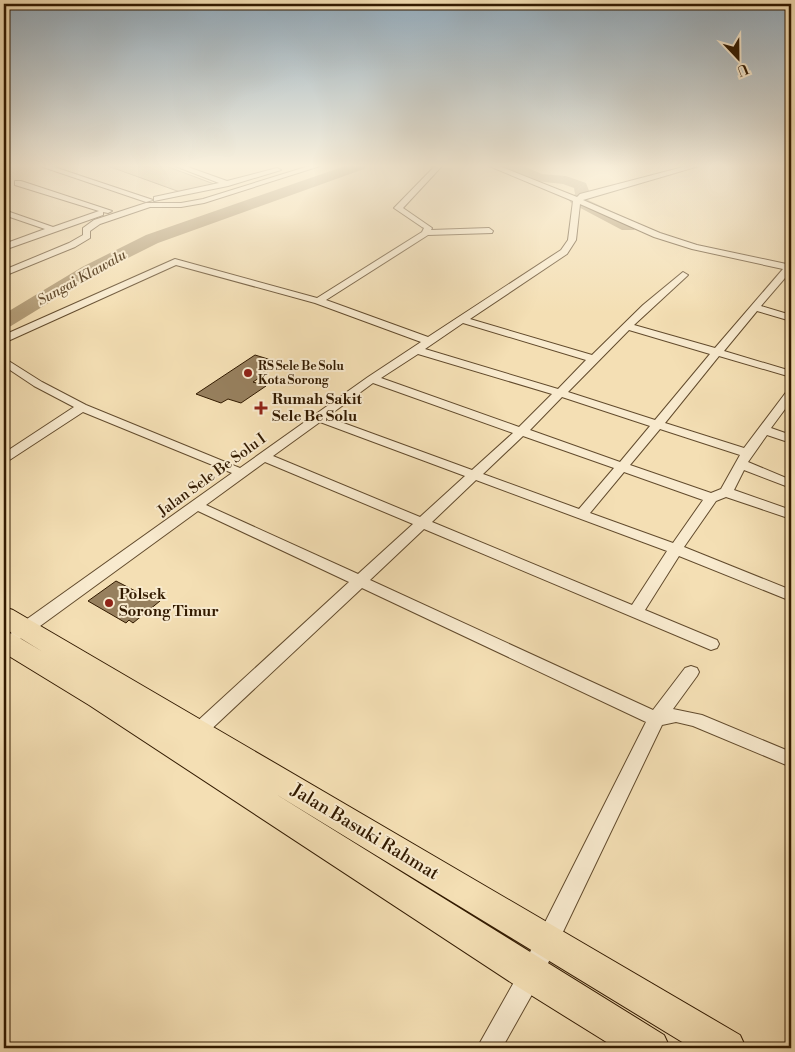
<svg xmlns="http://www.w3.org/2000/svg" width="795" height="1052" font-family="'Libre Bodoni',serif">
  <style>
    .green { fill: #d3be95; stroke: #826c4a }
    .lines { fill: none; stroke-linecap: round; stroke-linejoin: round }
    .river { fill: #b29c77; fill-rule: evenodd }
    .building { fill: #97805e; stroke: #321a00 }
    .minor-casing { stroke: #624b2d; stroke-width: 2 }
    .trunk-casing { stroke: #321a00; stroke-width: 2 }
    .minor { fill: #f8eace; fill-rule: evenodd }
    .trunk { fill: #f4dfb4; fill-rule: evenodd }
    .poi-dot { fill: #8f2418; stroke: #f8eace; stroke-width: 2 }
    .labels { text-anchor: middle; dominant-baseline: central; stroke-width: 4; stroke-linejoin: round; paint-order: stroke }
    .far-poi-label { font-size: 12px; font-weight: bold; fill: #321a00; stroke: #f8eace; text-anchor: start }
    .far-water-label { font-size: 14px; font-style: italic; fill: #654e30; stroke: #f8eace }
    .poi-label { font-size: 15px; font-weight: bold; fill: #321a00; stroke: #f8eace; text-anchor: start }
    .street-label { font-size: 15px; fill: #321a00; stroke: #f8eace }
    .near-street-label { font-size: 18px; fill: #321a00; stroke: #f8eace }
  </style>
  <rect width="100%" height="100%" fill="#f4dfb4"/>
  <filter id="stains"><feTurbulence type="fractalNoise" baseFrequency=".004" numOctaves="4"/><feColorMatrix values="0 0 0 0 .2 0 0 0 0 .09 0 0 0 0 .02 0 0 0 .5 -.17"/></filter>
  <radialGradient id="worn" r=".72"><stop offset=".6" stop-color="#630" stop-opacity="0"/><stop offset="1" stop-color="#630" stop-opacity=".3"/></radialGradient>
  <polygon class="green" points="108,166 166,166 214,184 180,192"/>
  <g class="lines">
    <g class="river">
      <polygon points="345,166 366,166 364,169 158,243 94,275 11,326 4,328 4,314 82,267 146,235"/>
      <polygon points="503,166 523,166 542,174 566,176 586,183 591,196 588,200 634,222 636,226 634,230 622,230 571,203 569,200 575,194 574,188 563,184 535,181 505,169"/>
    </g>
  </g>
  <g class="building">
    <polygon points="255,355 281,363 253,382 266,386 241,403 228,399 221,403 196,394"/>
    <polygon points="116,581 143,595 145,593 160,601 133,623 129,620 126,623 88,601"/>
  </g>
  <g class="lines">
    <defs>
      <g id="minor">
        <polygon points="40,166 51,166 153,200 146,202"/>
        <polygon points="175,166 185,166 227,181 277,168 281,170 228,186 154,201 154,197 219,183"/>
        <polygon points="309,166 320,166 204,203 181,207 150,207 100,224 90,231 90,238 75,247 4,276 4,270 69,243 83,235 83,228 94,220 146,203 181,203 203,199"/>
        <path d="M435 166H442L403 208 432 228 431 230 489 228 493 231 492 233 428 235 326 300 428 337 561 250 568 240 573 201 489 166H499L577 197 580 194 687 166H699L583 200 660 233 697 245 791 265V271L761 306 791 315V321L757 311 724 351 791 371V377L719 356 665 423 744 448 787 391 791 390V401L771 428 791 435V443L767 435 748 462 791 480V488L744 470 734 490 791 510V519L726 497 716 501 684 547 791 590V601L679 556 645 610 717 640 719 644 717 648 711 650 424 529 370 580 653 710 685 668 691 666 697 668 699 672 697 676 673 709 702 715 791 752V767L693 726 676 722 662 725 539 982 502 1048H477L523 966 646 722 362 588 204 736 198 738 192 736 189 731 192 726 349 582 198 511 25 637 19 639 13 637 11 633 13 629 232 473 83 412 8 461 4 462V453L74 407 34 386 4 366V358L42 382 86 405 240 468 368 377 421 342 315 303 176 265 8 341 4 342V335L175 259 317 298 422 232 424 228 422 227 394 208ZM580 204 654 237 692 249 783 269 715 348 634 325 686 277 688 275 683 272 643 305 592 355 470 319 567 254 576 240ZM463 323 586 360 558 389 425 349ZM629 330 710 354 655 420 568 392ZM418 354 552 394 519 427 381 378ZM373 383 513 433 472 470 327 417ZM562 397 650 426 620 462 530 430ZM320 422 465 476 420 517 273 456ZM660 429 740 455 721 489 711 493 630 465ZM523 436 614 468 579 509 483 474ZM265 462 413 524 358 574 206 505ZM624 472 703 500 673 543 590 513ZM476 480 667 551 632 605 432 522Z"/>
        <polygon points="15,181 21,181 112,211 108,213 103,212 103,215 4,250 4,244 45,229 4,215 4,210 53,227 99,211 15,185"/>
      </g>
      <polygon id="trunk" points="4,607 13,610 740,1035 746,1048 692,1048 274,793 664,1035 670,1048 616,1048 518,987 89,705 4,653 4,632 13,634 43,652 4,628"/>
    </defs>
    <use href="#minor" class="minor-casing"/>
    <use href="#trunk" class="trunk-casing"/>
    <use href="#minor" class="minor"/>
    <use href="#trunk" class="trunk"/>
  </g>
  <linearGradient id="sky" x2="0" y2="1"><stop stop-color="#92aabb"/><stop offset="0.53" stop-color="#faf1dd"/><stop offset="1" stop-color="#faf1dd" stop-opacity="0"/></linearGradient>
  <rect width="795" height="313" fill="url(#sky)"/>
  <g class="poi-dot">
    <circle cx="248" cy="373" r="5"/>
    <path d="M258.5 400.5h5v5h5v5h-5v5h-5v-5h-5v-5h5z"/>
    <circle cx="109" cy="603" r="5"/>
  </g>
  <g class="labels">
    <g class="far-poi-label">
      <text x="258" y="366">RS Sele Be Solu<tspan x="258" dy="14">Kota Sorong</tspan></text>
    </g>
    <g class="far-water-label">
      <text transform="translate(82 278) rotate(-29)">Sungai Klawalu</text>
    </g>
    <g class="poi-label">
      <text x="272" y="399">Rumah Sakit<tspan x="272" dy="17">Sele Be Solu</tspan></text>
      <text x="119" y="594">Polsek<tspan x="119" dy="17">Sorong Timur</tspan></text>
    </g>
    <g class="street-label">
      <text transform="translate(212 475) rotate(-36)">Jalan Sele Be Solu I</text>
    </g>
    <g class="near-street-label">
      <text transform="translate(365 832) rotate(31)">Jalan Basuki Rahmat</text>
    </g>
  </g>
  <rect width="795" height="1052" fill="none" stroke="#f4dfb4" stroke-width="20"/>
  <rect x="5" y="5" width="785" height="1042" fill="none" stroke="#321a00" stroke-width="2.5"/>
  <rect x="10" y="10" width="775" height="1032" fill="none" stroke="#321a00"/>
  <g transform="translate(738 58) rotate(158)" stroke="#f8eace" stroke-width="4" paint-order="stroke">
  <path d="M0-4L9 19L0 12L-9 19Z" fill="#321a00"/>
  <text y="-8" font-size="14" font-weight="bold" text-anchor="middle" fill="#321a00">U</text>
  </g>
  <rect width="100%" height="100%" filter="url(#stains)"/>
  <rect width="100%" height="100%" fill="url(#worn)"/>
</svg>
